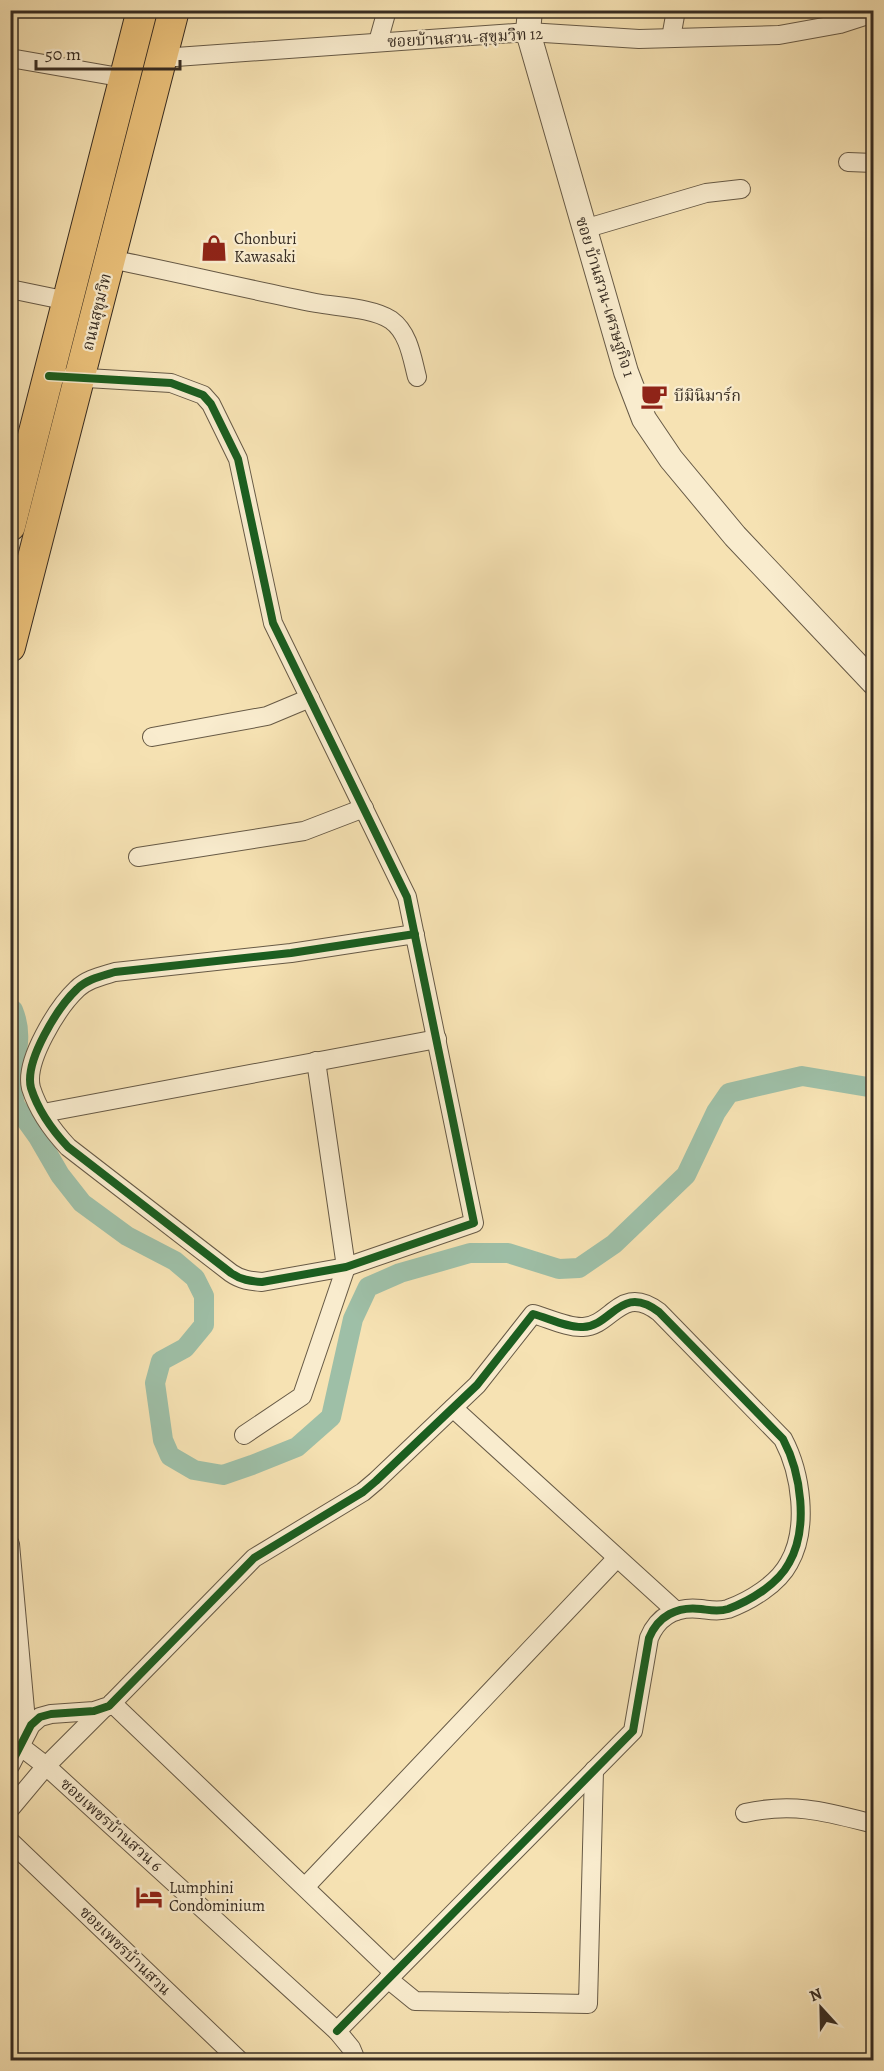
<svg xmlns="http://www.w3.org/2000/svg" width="884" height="2071" font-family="Alegreya,'Noto Serif Thai',serif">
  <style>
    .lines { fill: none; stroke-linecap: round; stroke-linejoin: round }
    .canal { stroke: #9ebfa7; stroke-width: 20 }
    .minor-casing { stroke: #675a46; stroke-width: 20 }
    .tertiary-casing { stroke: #675a46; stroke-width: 26 }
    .primary-casing { stroke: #372c22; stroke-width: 32 }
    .minor { stroke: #f9ecce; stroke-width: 18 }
    .tertiary { stroke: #f9ecce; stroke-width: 24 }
    .primary { stroke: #ebc17a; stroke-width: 30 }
    .cycleway-casing { stroke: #f9ecce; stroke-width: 11 }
    .cycleway { stroke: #1b5e20; stroke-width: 8 }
    .labels { text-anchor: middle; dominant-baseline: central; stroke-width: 4.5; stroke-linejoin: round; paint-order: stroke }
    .street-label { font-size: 16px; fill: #372c22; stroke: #f9ecce }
    .poi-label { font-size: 16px; fill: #372c22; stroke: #f9ecce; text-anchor: start }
  </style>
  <rect width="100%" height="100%" fill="#f6e2b3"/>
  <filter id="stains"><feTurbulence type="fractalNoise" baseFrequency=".00333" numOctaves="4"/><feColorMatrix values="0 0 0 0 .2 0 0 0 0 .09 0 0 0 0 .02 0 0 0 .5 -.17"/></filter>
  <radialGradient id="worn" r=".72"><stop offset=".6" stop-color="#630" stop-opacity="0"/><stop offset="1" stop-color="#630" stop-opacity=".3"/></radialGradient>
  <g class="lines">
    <g class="canal">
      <path d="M10 1009 13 1010C23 1034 17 1054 10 1078"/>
      <polyline points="10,1079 15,1105 38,1137 60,1175 82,1203 127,1236 175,1261 195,1278 204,1296 204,1325 185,1348 161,1361 155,1383 163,1440 170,1456 194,1470 223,1475 252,1465 297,1447 331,1417 353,1319 368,1287 400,1273 470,1253 508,1253 559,1269 579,1268 614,1244 686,1175 716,1112 729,1093 802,1076 874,1088"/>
    </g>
    <defs>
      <g id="minor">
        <polyline points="671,38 676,10"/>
        <polyline points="378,42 387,10"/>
        <polyline points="10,58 125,78"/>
        <polyline points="162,58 528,32 639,39 779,35 840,24 874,13"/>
        <polyline points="848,162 874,163"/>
        <polyline points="584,229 706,193 741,189"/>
        <path d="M110 259C179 273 247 289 316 303 338 307 373 308 391 320 409 333 412 358 417 377"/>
        <polyline points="10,289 68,301"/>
        <path d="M70 377 171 383 203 395 211 404 238 459 273 623 407 897C430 1005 452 1114 474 1223L346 1267 262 1282C250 1281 241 1280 231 1273L68 1147C53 1131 38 1110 31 1088 24 1061 58 1007 77 989 87 979 102 976 115 972L291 953 415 934"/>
        <polyline points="152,737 267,716 310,698"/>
        <polyline points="138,857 304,831 364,808"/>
        <polyline points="43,1113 437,1039"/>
        <polyline points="453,1408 676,1611"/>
        <polyline points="244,1435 302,1396 346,1267 316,1061"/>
        <polyline points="10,1544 27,1732"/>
        <polyline points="112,1703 394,1973"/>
        <polyline points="20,1746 46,1766 337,2031 351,2048 356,2060"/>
        <path d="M10 1766 31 1725 40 1717 51 1714 94 1711 109 1706 254 1558 363 1492 376 1481 477 1385 533 1314C548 1318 568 1328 583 1327 612 1326 621 1283 659 1312L783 1439C801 1473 809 1528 789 1563 778 1584 750 1601 728 1609 718 1612 710 1610 701 1609 677 1606 658 1616 649 1638L633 1731 337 2031"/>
        <polyline points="10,1809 46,1766 104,1708"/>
        <path d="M745 1813C794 1802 827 1812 874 1824"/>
        <polyline points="10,1841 239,2060"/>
        <polyline points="305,1887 617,1558"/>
        <polyline points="388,1979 415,2001 588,2004 594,1770"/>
      </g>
      <polyline id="tertiary" points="530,10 528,32 626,372 644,419 671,459 735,536 874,683"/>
      <g id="primary">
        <polyline points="10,526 142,10"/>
        <polyline points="10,647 174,10"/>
      </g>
    </defs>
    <use href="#minor" class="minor-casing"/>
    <use href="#tertiary" class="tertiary-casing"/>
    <use href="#primary" class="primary-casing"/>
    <use href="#minor" class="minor"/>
    <use href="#tertiary" class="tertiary"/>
    <use href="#primary" class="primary"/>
    <defs>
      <g id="cycleway">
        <path d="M49 376 171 383 203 395 211 404 238 459 273 623 407 897C430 1005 452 1114 474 1223L346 1267 262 1282C250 1281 241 1280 231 1273L68 1147C53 1131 38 1110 31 1088 24 1061 58 1007 77 989 87 979 102 976 115 972L291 953 415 934"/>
        <path d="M10 1766 31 1725 40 1717 51 1714 94 1711 109 1706 254 1558 363 1492 376 1481 477 1385 533 1314C548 1318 568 1328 583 1327 612 1326 621 1283 659 1312L783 1439C801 1473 809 1528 789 1563 778 1584 750 1601 728 1609 718 1612 710 1610 701 1609 677 1606 658 1616 649 1638L633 1731 337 2031"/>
      </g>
    </defs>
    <use href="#cycleway" class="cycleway-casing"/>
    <use href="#cycleway" class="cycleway"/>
  </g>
  <defs>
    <symbol id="shop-bare" viewBox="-9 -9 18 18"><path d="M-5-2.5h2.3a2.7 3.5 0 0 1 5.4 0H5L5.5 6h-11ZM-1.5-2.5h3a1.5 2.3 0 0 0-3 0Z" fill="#8f2418" stroke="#f9ecce" stroke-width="2.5" paint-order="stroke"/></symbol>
    <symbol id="cafe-bare" viewBox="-9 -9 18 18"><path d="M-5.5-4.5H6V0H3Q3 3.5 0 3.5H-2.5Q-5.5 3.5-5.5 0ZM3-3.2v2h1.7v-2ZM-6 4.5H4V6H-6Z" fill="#8f2418" stroke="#f9ecce" stroke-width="2.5" paint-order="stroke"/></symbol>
    <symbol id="hotel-bare" viewBox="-9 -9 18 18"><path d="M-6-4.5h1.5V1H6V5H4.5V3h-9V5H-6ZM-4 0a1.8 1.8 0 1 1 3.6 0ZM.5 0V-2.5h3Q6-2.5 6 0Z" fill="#8f2418" stroke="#f9ecce" stroke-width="2.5" paint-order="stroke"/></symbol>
  </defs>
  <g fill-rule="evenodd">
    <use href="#shop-bare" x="195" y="229" width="38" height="38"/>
    <use href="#cafe-bare" x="635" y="377" width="38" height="38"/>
    <use href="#hotel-bare" x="130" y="1878" width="38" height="38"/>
  </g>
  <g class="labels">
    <g class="street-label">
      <text transform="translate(465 38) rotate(-3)">ซอยบ้านสวน-สุขุมวิท 12</text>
      <text transform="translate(605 297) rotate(73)">ซอย บ้านสวน-เศรษฐกิจ 1</text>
      <text transform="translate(97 312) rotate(-76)">ถนนสุขุมวิท</text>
      <text transform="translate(111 1825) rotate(42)">ซอยเพชรบ้านสวน 6</text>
      <text transform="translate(125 1951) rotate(44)">ซอยเพชรบ้านสวน</text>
    </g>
    <g class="poi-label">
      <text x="234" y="239">Chonburi<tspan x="234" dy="18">Kawasaki</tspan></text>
      <text x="674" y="396">บีมินิมาร์ก</text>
      <text x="169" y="1888">Lumphini<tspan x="169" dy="18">Condominium</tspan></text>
    </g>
  </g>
  <rect width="884" height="2071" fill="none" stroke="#f6e2b3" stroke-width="36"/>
  <rect x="12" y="12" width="860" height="2047" fill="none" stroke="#372c22" stroke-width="3"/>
  <rect x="18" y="18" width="848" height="2035" fill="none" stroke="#372c22" stroke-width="1.5"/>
  <g transform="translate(821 2008) rotate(338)" stroke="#f9ecce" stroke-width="4.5" paint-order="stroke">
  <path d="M0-4.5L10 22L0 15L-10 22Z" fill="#372c22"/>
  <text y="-9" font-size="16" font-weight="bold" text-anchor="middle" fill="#372c22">N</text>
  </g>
  <path d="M36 60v9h144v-9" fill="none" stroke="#372c22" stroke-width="3"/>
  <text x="45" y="60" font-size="18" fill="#372c22" stroke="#f9ecce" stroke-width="4.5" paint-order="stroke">50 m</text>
  <rect width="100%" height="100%" filter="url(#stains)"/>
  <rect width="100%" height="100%" fill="url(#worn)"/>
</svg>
